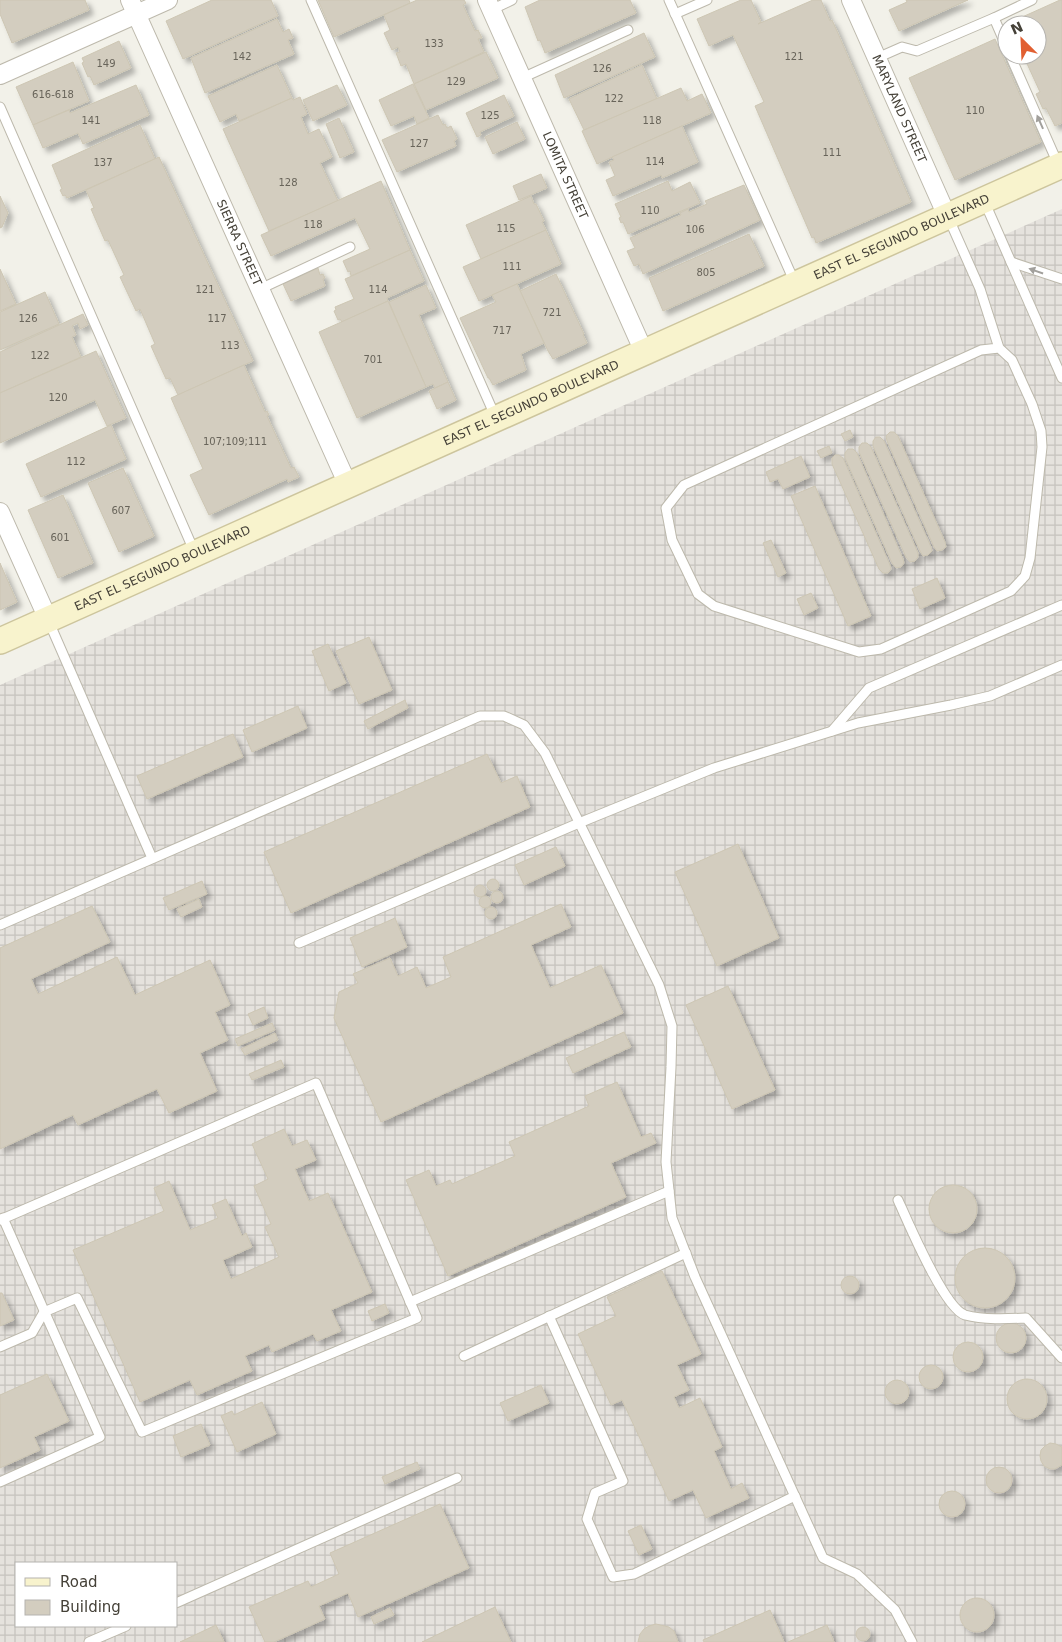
<svg xmlns="http://www.w3.org/2000/svg" width="1062" height="1642" font-family="'DejaVu Sans',sans-serif">
  <style>
    .industrial { fill: url(#industrial-grid); fill-rule: evenodd }
    .building { fill: #d3cdbf; stroke: #cdc6b3; filter: url(#shadow) }
    .lines { fill: none; stroke-linecap: round; stroke-linejoin: round }
    .service-casing { stroke: #bdb9ac; stroke-width: 11 }
    .minor-casing { stroke: #bdb9ac; stroke-width: 20 }
    .secondary-casing { stroke: #cdc59d; stroke-width: 28 }
    .service { stroke: #fff; stroke-width: 9 }
    .minor { stroke: #fff; stroke-width: 18 }
    .secondary { stroke: #f8f3cd; stroke-width: 25 }
    .oneway { fill: #a2a09c }
    .labels { text-anchor: middle; dominant-baseline: central; stroke-width: 4; stroke-linejoin: round; paint-order: stroke }
    .number-label { font-size: 10px; fill: #68645a }
    .street-label { font-size: 12px; fill: #454138; stroke: #fff }
  </style>
  <defs>
    <pattern id="industrial-grid" width="8" height="8" patternUnits="userSpaceOnUse" patternTransform="scale(1.25)"><rect width="8" height="8" fill="#e5e2dd"/><path d="M0 4h8M4 0v8" fill="none" stroke="#c6c3be"/></pattern>
    <filter id="shadow"><feDropShadow dx="4.5" dy="4.5" stdDeviation="2.5" flood-color="#0004"/></filter>
  </defs>
  <rect width="100%" height="100%" fill="#f2f1e9"/>
  <path class="industrial" d="M1062 209V1642H0V685ZM16 1563H176V1626H16Z"/>
  <g class="building">
    <polygon points="0,0 85,0 89,10 12,43 0,14"/>
    <polygon points="212,0 271,0 278,16 183,59 166,21"/>
    <polygon points="318,0 409,0 410,3 334,37"/>
    <polygon points="417,0 464,0 466,3 463,5 475,31 478,30 482,38 478,39 484,52 414,84 406,64 401,66 396,53 400,52 398,47 392,50 384,33 390,30 384,15"/>
    <polygon points="540,0 630,0 636,13 545,53 540,40 538,41 525,7"/>
    <polygon points="741,0 751,0 761,22 758,24 813,0 821,0 830,21 832,20 837,31 911,202 816,243 814,237 812,238 755,106 764,102 733,35 709,46 697,19"/>
    <polygon points="906,0 968,0 899,31 889,10 907,2"/>
    <polygon points="1060,0 1062,0 1062,123 1055,126 1046,108 1043,109 1036,94 1040,92 1023,55 1037,55 1037,25 1009,25 1009,23"/>
    <polygon points="277,19 283,32 289,29 293,38 288,40 294,54 205,93 191,58"/>
    <polygon points="644,33 655,57 564,98 555,75"/>
    <polygon points="995,39 1041,142 955,180 909,78"/>
    <polygon points="119,41 131,68 94,85 90,76 88,77 82,63 84,62 82,58"/>
    <polygon points="486,52 498,78 426,110 414,84"/>
    <polygon points="73,62 89,101 33,125 16,87"/>
    <polygon points="277,65 292,98 239,121 236,114 220,122 208,96"/>
    <polygon points="642,65 657,99 584,130 569,99"/>
    <polygon points="413,84 429,118 417,124 414,116 391,126 379,100"/>
    <polygon points="136,85 149,115 83,144 78,133 43,148 33,125 69,110 70,113"/>
    <polygon points="337,85 347,105 313,121 303,100"/>
    <polygon points="681,88 687,101 702,94 711,113 597,164 582,131"/>
    <polygon points="504,95 514,116 480,132 481,135 477,137 466,113"/>
    <polygon points="300,97 307,114 301,117 308,134 319,129 332,157 320,163 338,201 269,231 223,129 292,98 293,100"/>
    <polygon points="438,115 443,125 445,124 447,128 451,126 457,139 454,141 456,146 397,172 382,140"/>
    <polygon points="339,118 354,152 340,158 326,124"/>
    <polygon points="517,122 525,139 493,154 485,137"/>
    <polygon points="140,125 155,159 67,198 65,195 63,196 60,190 62,189 52,165"/>
    <polygon points="682,126 698,162 662,178 661,175 613,196 606,180 615,176 609,162 614,160 612,157"/>
    <polygon points="159,157 253,361 178,395 170,378 166,379 151,346 155,344 140,309 136,311 120,277 124,275 108,240 105,241 91,209 94,208 86,190"/>
    <polygon points="541,174 547,188 519,200 513,186"/>
    <polygon points="381,181 410,250 351,276 350,271 348,272 343,261 370,249 355,218 271,256 261,235"/>
    <polygon points="668,181 672,191 690,182 700,203 628,234 623,222 621,223 619,218 621,217 615,204"/>
    <polygon points="744,185 760,220 643,274 639,264 634,266 627,251 635,248 630,238 681,215 680,213 688,209 689,212 707,204 705,201"/>
    <polygon points="0,196 8,213 2,227 0,228"/>
    <polygon points="531,196 534,204 536,204 544,221 542,222 546,230 481,259 466,225"/>
    <polygon points="546,230 561,264 479,301 463,267"/>
    <polygon points="749,234 764,266 663,311 649,278"/>
    <polygon points="410,250 424,281 387,298 388,301 342,322 340,319 338,320 334,311 336,310 335,307 354,299 345,279"/>
    <polygon points="318,268 320,275 323,274 325,278 323,279 325,286 291,301 283,284"/>
    <polygon points="0,269 16,304 0,311"/>
    <polygon points="556,274 584,334 583,335 587,343 553,359 548,351 520,291"/>
    <polygon points="517,284 544,343 521,354 526,370 493,385 489,378 488,378 460,318 496,302 492,295"/>
    <polygon points="426,285 436,308 419,315 448,382 435,388 433,384 426,387 389,302"/>
    <polygon points="45,292 59,324 0,350 0,312"/>
    <polygon points="388,301 426,387 357,418 319,332"/>
    <polygon points="83,314 88,325 80,329 78,323 72,326 76,335 72,337 81,357 0,393 0,352"/>
    <polygon points="96,351 126,418 107,426 95,400 0,443 0,393"/>
    <polygon points="244,365 265,412 267,411 269,415 267,416 291,468 294,467 299,477 288,482 287,479 209,515 190,475 203,469 171,398"/>
    <polygon points="448,382 456,400 437,409 429,391"/>
    <polygon points="111,425 126,459 41,497 26,464"/>
    <polygon points="850,430 853,437 845,441 841,434"/>
    <polygon points="890,432 894,432 898,436 945,542 946,547 942,550 937,551 934,547 887,441 886,436"/>
    <polygon points="876,437 880,437 884,441 931,547 932,551 928,555 923,556 920,551 873,446 873,441"/>
    <polygon points="862,443 867,443 871,447 918,553 918,557 915,561 910,562 906,557 859,452 859,447"/>
    <polygon points="829,446 832,453 821,458 817,451"/>
    <polygon points="848,449 853,449 857,453 903,559 904,563 901,567 896,568 892,563 845,458 845,453"/>
    <polygon points="835,455 839,455 843,458 890,565 891,569 888,573 883,573 879,569 832,464 832,458"/>
    <polygon points="801,456 810,477 783,489 778,479 770,482 766,472"/>
    <polygon points="123,468 154,536 119,552 88,483"/>
    <polygon points="815,486 871,616 848,626 791,496"/>
    <polygon points="63,495 93,563 58,578 28,510"/>
    <polygon points="771,540 786,573 778,577 763,543"/>
    <polygon points="0,563 17,602 0,610"/>
    <polygon points="937,578 945,598 920,609 912,589"/>
    <polygon points="811,593 818,608 804,615 797,599"/>
    <polygon points="369,637 392,690 359,704 336,651"/>
    <polygon points="328,644 346,683 329,691 312,651"/>
    <polygon points="405,700 408,708 368,729 364,721"/>
    <polygon points="298,706 307,728 252,752 243,730"/>
    <polygon points="233,734 243,757 147,799 137,776"/>
    <polygon points="487,754 501,783 517,776 530,807 291,913 264,852"/>
    <polygon points="738,844 779,938 717,966 675,872"/>
    <polygon points="556,847 565,866 524,885 515,865"/>
    <circle cx="493" cy="885" r="6"/>
    <polygon points="202,881 207,894 169,910 163,898"/>
    <circle cx="480" cy="891" r="6"/>
    <circle cx="497" cy="897" r="6"/>
    <circle cx="485" cy="902" r="6"/>
    <polygon points="199,899 202,907 181,917 177,909"/>
    <polygon points="561,904 571,927 531,945 550,988 601,965 623,1013 381,1122 334,1018 339,992 358,983 353,974 390,958 398,976 417,967 426,988 451,977 443,957"/>
    <polygon points="92,906 110,942 31,979 38,994 117,957 135,995 210,960 230,1005 215,1012 228,1040 200,1053 217,1091 169,1113 157,1089 78,1125 73,1115 0,1149 0,948"/>
    <circle cx="491" cy="913" r="6"/>
    <polygon points="395,918 407,947 362,967 350,938"/>
    <polygon points="728,986 775,1090 732,1109 686,1005"/>
    <polygon points="264,1007 268,1018 253,1025 248,1014"/>
    <polygon points="272,1023 275,1030 238,1046 235,1039"/>
    <polygon points="624,1032 631,1047 573,1073 566,1058"/>
    <polygon points="275,1033 278,1040 245,1055 241,1049"/>
    <polygon points="281,1060 284,1067 252,1080 249,1074"/>
    <polygon points="617,1082 641,1137 651,1133 656,1143 611,1163 626,1197 448,1276 406,1180 429,1170 436,1186 450,1180 452,1184 515,1156 509,1142 589,1106 585,1096"/>
    <polygon points="284,1129 292,1146 307,1140 316,1160 295,1169 309,1201 328,1193 372,1292 331,1310 341,1331 317,1341 313,1334 272,1352 269,1345 245,1356 252,1371 197,1395 190,1380 140,1402 73,1250 164,1211 154,1188 169,1181 190,1230 218,1218 212,1205 226,1199 242,1236 246,1233 252,1247 223,1260 231,1279 279,1257 265,1227 271,1224 254,1186 268,1179 252,1144"/>
    <circle cx="953" cy="1209" r="24"/>
    <circle cx="985" cy="1278" r="30"/>
    <polygon points="662,1271 701,1354 677,1365 689,1390 674,1397 679,1408 700,1398 722,1447 714,1451 731,1489 742,1483 749,1498 706,1518 693,1490 669,1501 622,1400 611,1405 578,1334 616,1316 607,1297"/>
    <circle cx="850" cy="1285" r="9"/>
    <polygon points="0,1293 2,1293 14,1320 0,1326"/>
    <polygon points="385,1304 389,1313 372,1321 368,1311"/>
    <circle cx="1011" cy="1338" r="15"/>
    <circle cx="968" cy="1357" r="15"/>
    <circle cx="931" cy="1377" r="12"/>
    <polygon points="47,1374 69,1421 34,1437 40,1450 0,1468 0,1395"/>
    <circle cx="1027" cy="1399" r="20"/>
    <circle cx="897" cy="1392" r="12"/>
    <polygon points="541,1385 549,1403 508,1421 500,1403"/>
    <polygon points="262,1402 276,1434 237,1452 221,1416 232,1411 234,1415"/>
    <polygon points="201,1424 210,1445 181,1457 173,1436"/>
    <polygon points="1050,1443 1056,1444 1062,1447 1062,1465 1055,1469 1050,1469 1044,1466 1041,1461 1040,1456 1041,1450 1045,1446"/>
    <polygon points="417,1462 420,1469 385,1484 382,1477"/>
    <circle cx="999" cy="1480" r="13"/>
    <circle cx="952" cy="1504" r="13"/>
    <polygon points="440,1504 469,1568 358,1617 348,1593 319,1606 325,1619 274,1642 265,1642 249,1607 308,1581 311,1587 339,1574 330,1553"/>
    <polygon points="641,1525 652,1549 639,1555 628,1531"/>
    <circle cx="977" cy="1615" r="17"/>
    <polygon points="495,1607 511,1642 422,1642"/>
    <polygon points="390,1608 394,1615 374,1624 371,1617"/>
    <polygon points="770,1610 784,1642 704,1642 703,1640"/>
    <polygon points="656,1624 669,1627 674,1631 678,1642 638,1642 640,1634 644,1629 649,1626"/>
    <polygon points="216,1625 224,1642 180,1642"/>
    <polygon points="827,1625 834,1642 788,1642"/>
    <circle cx="863" cy="1634" r="7"/>
  </g>
  <g class="lines">
    <defs>
      <g id="service">
        <polyline points="311,0 496,418"/>
        <polyline points="669,0 795,283"/>
        <polyline points="491,10 512,0"/>
        <polyline points="675,14 707,0"/>
        <polyline points="1007,48 994,18 1032,0"/>
        <polyline points="1010,55 1058,164"/>
        <polyline points="877,58 902,47 917,51 994,18"/>
        <polyline points="522,78 628,30"/>
        <polyline points="0,107 195,553"/>
        <polyline points="985,203 1062,378"/>
        <polyline points="949,219 980,289 999,348 981,350 684,485 666,508 672,540 698,594 714,606 859,652 881,649 1011,591 1025,576 1030,558 1042,447 1041,431 1032,404 1012,360 999,348"/>
        <polyline points="1011,262 1062,279"/>
        <polyline points="260,289 350,247"/>
        <polyline points="49,622 152,858"/>
        <polyline points="832,731 869,688 1062,605"/>
        <polyline points="0,925 480,716 504,716 524,725 545,753 659,985 672,1026 671,1067 666,1162 672,1218 695,1277 823,1558 857,1574 895,1610 912,1642"/>
        <polyline points="299,943 579,823 714,768 858,723 951,705 990,696 1062,665"/>
        <path d="M898 1200C908 1222 944 1308 965 1315 984 1320 1006 1319 1026 1318L1062 1358"/>
        <polyline points="0,1220 316,1083 417,1318 142,1432 77,1298 44,1312 32,1333 0,1347"/>
        <polyline points="410,1302 669,1191"/>
        <polyline points="549,1316 623,1481 595,1493 587,1519 613,1577 634,1574 795,1496"/>
        <polyline points="464,1356 686,1253"/>
        <polyline points="0,1482 100,1437 3,1218"/>
        <polyline points="176,1603 457,1478"/>
        <polyline points="89,1642 126,1626"/>
      </g>
      <g id="minor">
        <path id="s1" d="M130 0 348 485"/>
        <path id="s2" d="M487 0 644 352"/>
        <path id="s3" d="M851 0 947 216"/>
        <polyline points="0,75 168,0"/>
        <polyline points="0,512 48,619"/>
      </g>
      <g id="secondary">
        <path id="s4" d="M0 641 1062 165"/>
      </g>
    </defs>
    <use href="#service" class="service-casing"/>
    <use href="#minor" class="minor-casing"/>
    <use href="#secondary" class="secondary-casing"/>
    <use href="#service" class="service"/>
    <use href="#minor" class="minor"/>
    <use href="#secondary" class="secondary"/>
  </g>
  <defs><path id="oneway-solid" d="M-6-.8H1V-3.2L6.5 0L1 3.2V.8H-6Z" transform="scale(1.25)"/></defs>
  <g class="oneway">
    <use href="#oneway-solid" transform="translate(1040 122) rotate(-114)"/>
    <use href="#oneway-solid" transform="translate(1036 271) rotate(-161)"/>
  </g>
  <g class="labels">
    <g class="number-label">
      <text x="434" y="43">133</text>
      <text x="242" y="56">142</text>
      <text x="794" y="56">121</text>
      <text x="106" y="63">149</text>
      <text x="602" y="68">126</text>
      <text x="456" y="81">129</text>
      <text x="53" y="94">616-618</text>
      <text x="614" y="98">122</text>
      <text x="975" y="110">110</text>
      <text x="490" y="115">125</text>
      <text x="91" y="120">141</text>
      <text x="652" y="120">118</text>
      <text x="419" y="143">127</text>
      <text x="832" y="152">111</text>
      <text x="655" y="161">114</text>
      <text x="103" y="162">137</text>
      <text x="288" y="182">128</text>
      <text x="650" y="210">110</text>
      <text x="313" y="224">118</text>
      <text x="506" y="228">115</text>
      <text x="695" y="229">106</text>
      <text x="512" y="266">111</text>
      <text x="706" y="272">805</text>
      <text x="205" y="289">121</text>
      <text x="378" y="289">114</text>
      <text x="552" y="312">721</text>
      <text x="28" y="318">126</text>
      <text x="217" y="318">117</text>
      <text x="502" y="330">717</text>
      <text x="230" y="345">113</text>
      <text x="40" y="355">122</text>
      <text x="373" y="359">701</text>
      <text x="58" y="397">120</text>
      <text x="235" y="441">107;109;111</text>
      <text x="76" y="461">112</text>
      <text x="121" y="510">607</text>
      <text x="60" y="537">601</text>
    </g>
    <g class="street-label">
      <text stroke="none"><textPath href="#s3" startOffset="119">MARYLAND STREET</textPath></text>
      <text stroke="none"><textPath href="#s2" startOffset="192">LOMITA STREET</textPath></text>
      <text stroke="none"><textPath href="#s4" startOffset="988">EAST EL SEGUNDO BOULEVARD</textPath></text>
      <text stroke="none"><textPath href="#s1" startOffset="266">SIERRA STREET</textPath></text>
      <text stroke="none"><textPath href="#s4" startOffset="582">EAST EL SEGUNDO BOULEVARD</textPath></text>
      <text stroke="none"><textPath href="#s4" startOffset="178">EAST EL SEGUNDO BOULEVARD</textPath></text>
    </g>
  </g>
  <rect x="15" y="1562" width="162" height="65" fill="#ffffff" stroke="#b5b3af"/>
  <rect x="25" y="1578" width="25" height="8" fill="#f8f3cd" stroke="#b5b3af"/>
  <text x="60" y="1587" font-size="15" fill="#454138">Road</text>
  <rect x="25" y="1600" width="25" height="15" fill="#d3cdbf" stroke="#b5b3af"/>
  <text x="60" y="1612" font-size="15" fill="#454138">Building</text>
  <g transform="translate(1022 40) rotate(336)"><circle r="24" fill="#ffffff" stroke="#b5b3af"/>
  <path d="M0-4L9 19L0 12L-9 19Z" fill="#e15f31"/>
  <text y="-8" font-size="14" font-weight="bold" text-anchor="middle" fill="#454138">N</text>
  </g>
</svg>
